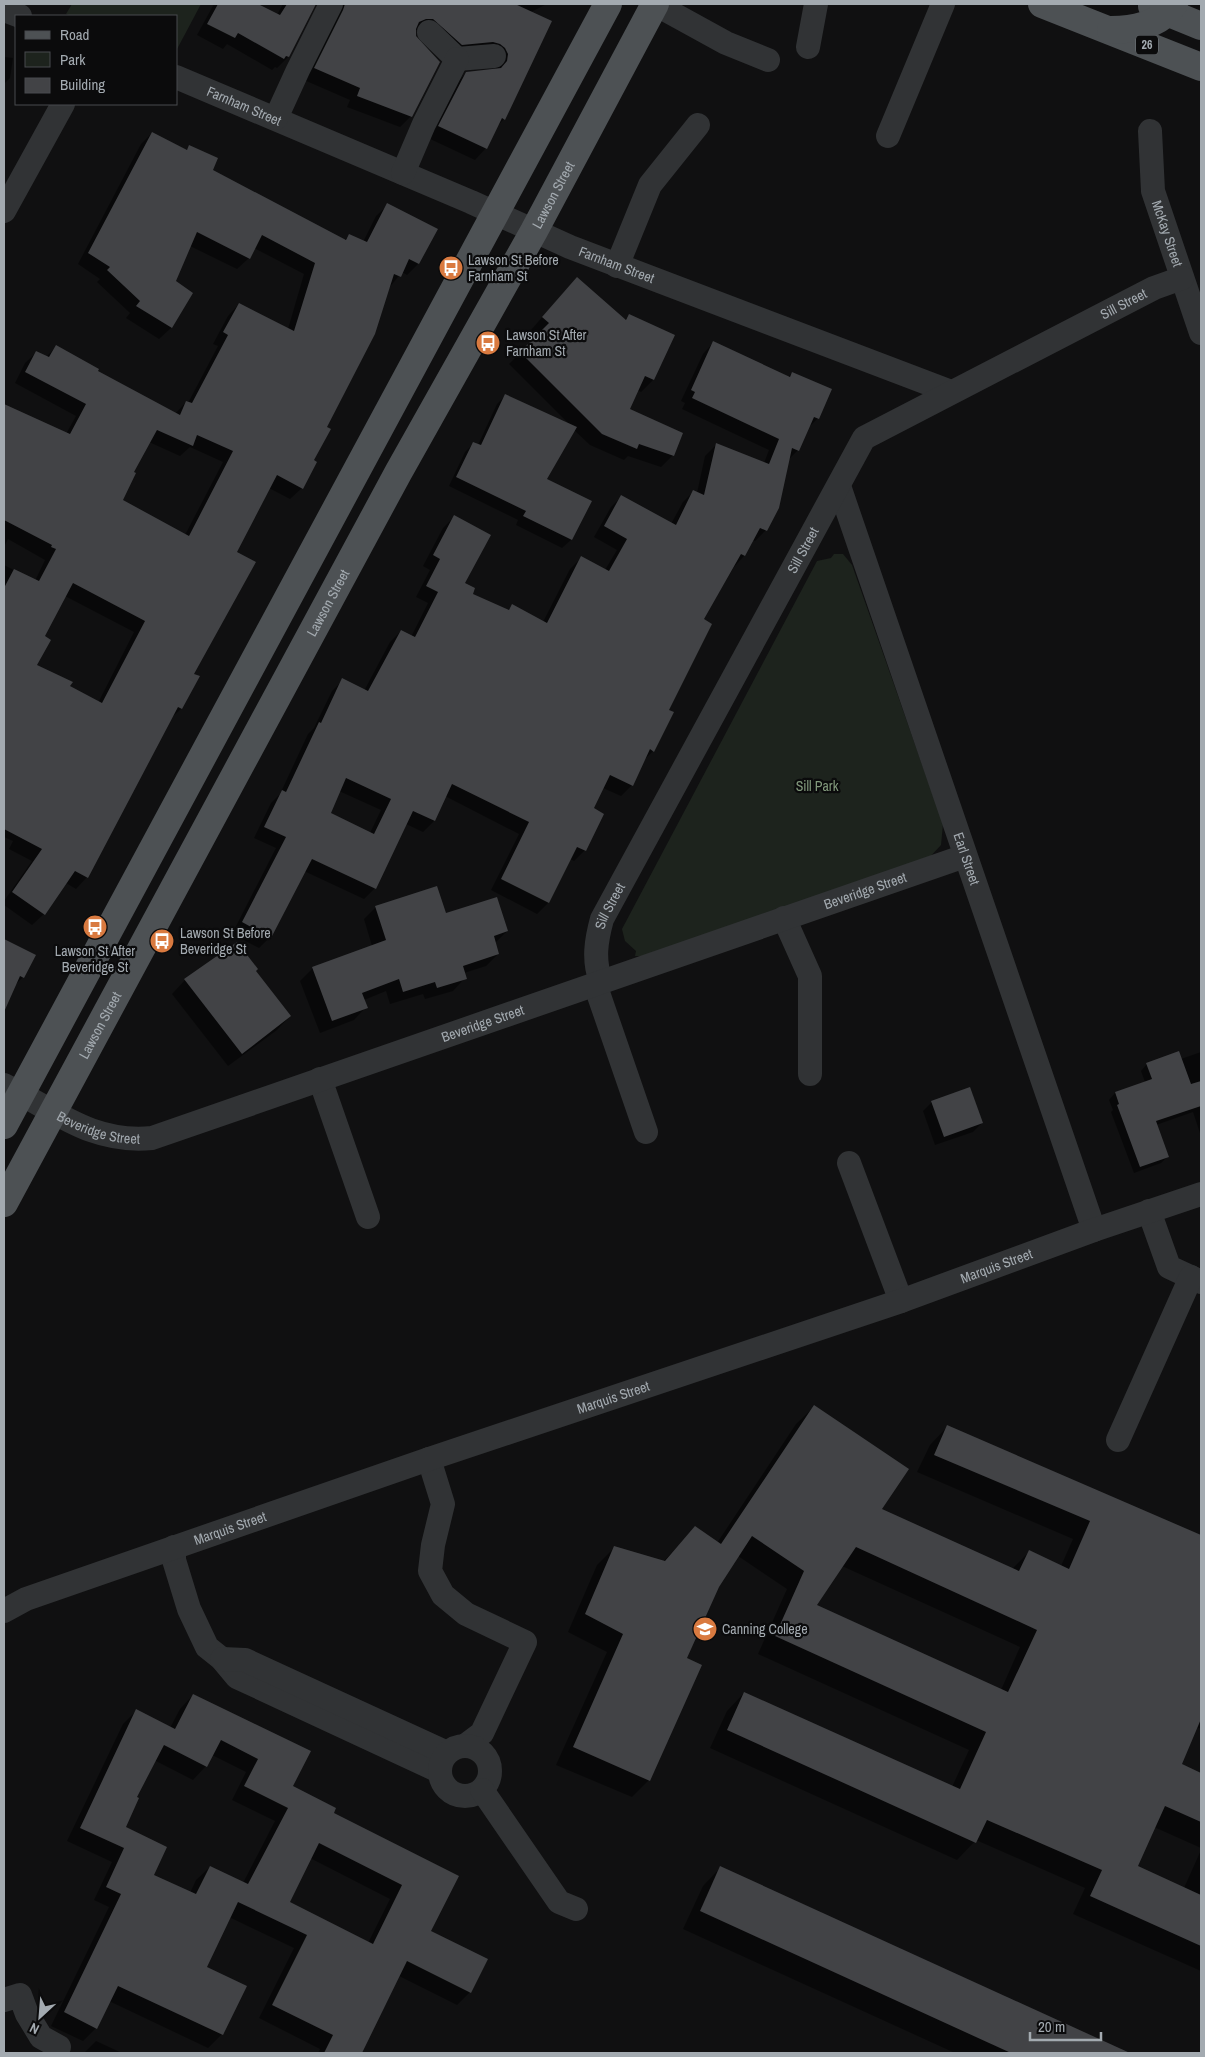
<svg xmlns="http://www.w3.org/2000/svg" width="1205" height="2057" font-family="'Archivo Narrow',sans-serif">
  <style>
    .green { fill: #1d231d }
    .shadow { fill: #0007; fill-rule: evenodd }
    .building { fill: #424346; fill-rule: evenodd }
    .lines { fill: none; stroke-linecap: round; stroke-linejoin: round }
    .minor { stroke: #313335; stroke-width: 24 }
    .major { stroke: #4d5154; stroke-width: 28 }
    .labels { text-anchor: middle; dominant-baseline: central; stroke-width: 4.5; stroke-linejoin: round; paint-order: stroke }
    .shield { fill: #0b0b0c; stroke: #757a7f; stroke-width: 1 }
    .shield-label { font-size: 12px; font-weight: bold; fill: #a3aab0 }
    .street-label { font-size: 14px; fill: #a3aab0; stroke: #0b0b0c }
    .poi-label { font-size: 14px; fill: #a3aab0; stroke: #0b0b0c; text-anchor: start }
    .park-label { font-size: 14px; fill: #82997c; stroke: #0b0b0c }
  </style>
  <rect width="100%" height="100%" fill="#101011"/>
  <g class="green">
    <polygon points="72,4 201,4 176,51 176,16 71,16 66,14"/>
    <polygon points="834,554 843,554 852,565 943,824 941,845 927,860 645,956 635,956 636,951 625,941 622,929 817,561 831,558"/>
  </g>
  <g class="shadow">
    <polygon points="214,4 256,4 277,15 283,4 314,4 288,57 277,68 275,67 272,70 227,44 223,49 197,35"/>
    <polygon points="327,4 547,4 529,13 504,119 497,126 486,148 475,160 428,138 455,85 466,73 496,71 495,60 450,56 421,30 414,30 411,116 400,127 347,107 350,100 304,80"/>
    <polygon points="4,57 13,58 10,78 4,84"/>
    <path d="M152 133 185 151 190 147 211 170 344 240 349 236 363 242 376 216 388 205 418 264 407 275 402 272 389 288 325 427 302 488 290 499 269 488 235 553 193 674 198 677 181 709 170 719 87 877 76 889 66 883 44 914 32 925 4 905V901L32 861 9 849 13 841 4 837V565L35 581 45 560 8 539 4 547V406L66 434 76 416 15 383 25 363 37 352 46 357 56 347 96 372 175 414 186 402 188 403 218 346 213 344 228 316 239 304 288 329 304 274 254 248 249 258 237 269 190 246 174 282 192 293 171 328 159 339 126 318 130 313 97 282 100 279 78 264 141 144ZM149 442 180 456 190 447 223 462 185 535 121 501 132 473ZM65 596 134 632 98 703 35 666 43 637Z"/>
    <polygon points="565,291 625,320 629,315 673,336 653,380 641,392 637,390 628,410 673,455 661,467 628,456 624,460 590,445 574,430 546,480 590,502 571,540 562,548 516,525 518,520 449,486 465,452 474,443 478,445 497,404 506,395 568,423 509,364 538,335 531,330"/>
    <path d="M713 343 788 377 792 373 818 418 807 429 798 450 788 460 766 530 755 541 752 540 744 556 734 567 702 620 653 751 643 761 632 785 621 796 603 788 592 809 585 850 574 861 570 859 548 903 537 914 491 890 519 834 445 796 434 821 423 832 406 824 375 888 364 899 304 871 270 937 259 948 232 934 276 848 254 838 271 803 280 794 308 734 314 728 332 691 343 680 364 691 390 642 401 631 411 637 428 603 416 597 430 570 423 566 443 528 454 517 463 583 471 594 507 611 513 606 543 622 570 569 581 558 605 570 617 550 594 537 611 507 621 497 671 524 683 502 694 491 697 493 705 456 716 445 764 463 769 450 682 409 685 403 681 401 703 354ZM339 791 381 810 370 833 329 814Z"/>
    <polygon points="376,907 507,931 495,943 498,954 486,966 464,973 465,978 453,991 425,999 423,994 390,1004 386,991 364,1000 366,1007 354,1020 320,1033 300,981 313,968 372,946 364,919"/>
    <polygon points="4,940 34,955 23,977 14,986 4,1009"/>
    <polygon points="255,971 290,1016 277,1030 228,1066 172,994 185,980"/>
    <polygon points="1201,1052 1201,1136 1193,1112 1156,1125 1168,1156 1161,1163 1134,1173 1111,1112 1113,1110 1109,1100 1115,1093 1145,1082 1141,1071 1147,1064 1181,1059"/>
    <polygon points="970,1089 982,1123 973,1132 935,1145 923,1111 931,1103"/>
    <path d="M814 1407 880 1509 1012 1569 1029 1552 1061 1566 1073 1539 917 1472 930 1445 947 1427 1201 1536V1729L1196 1727 1180 1765 1201 1774V1848L1154 1827 1137 1867 1184 1888 1201 1850V1971L1073 1914 1085 1888 976 1840 957 1860 710 1748 727 1711 744 1693 952 1787 969 1750 758 1654 787 1589 738 1556 718 1586 685 1659 649 1780 632 1797 556 1765 607 1652 568 1632 597 1565 615 1547 663 1562 696 1527 717 1543 796 1424ZM842 1566 1020 1647 1001 1690 815 1606Z"/>
    <path d="M193 1695 292 1787 332 1814 457 1876 429 1931 470 1992 457 2005 399 1976 361 2053H318L320 2049 259 2018 294 1948 229 1917 205 1967 245 1986 221 2035 208 2048 109 2001 96 2028 83 2041 51 2026 109 1907 94 1900 112 1862 67 1841 123 1724 136 1711 170 1728 180 1709ZM212 1755 246 1772 232 1800 275 1821 243 1883 210 1867 196 1880 190 1893 152 1875 124 1827 135 1797 154 1760 193 1780 206 1766ZM310 1858 390 1899 368 1943 289 1903Z"/>
    <polygon points="720,1868 1127,2053 955,2053 683,1929 703,1886"/>
    <polygon points="96,2041 122,2053 84,2053"/>
  </g>
  <g class="building">
    <polygon points="218,4 258,4 280,15 287,4 316,4 289,57 286,56 284,59 238,33 235,38 207,24"/>
    <polygon points="345,4 515,4 552,21 505,120 502,118 487,149 438,126 466,72 501,68 507,61 508,54 505,48 500,44 493,42 462,45 433,19 426,19 419,22 416,29 416,36 440,62 412,117 357,96 360,88 314,68 343,10"/>
    <path d="M152 132 187 150 189 145 218 158 213 170 346 240 349 234 367 242 387 203 438 229 419 264 409 259 401 277 394 274 375 334 327 427 331 429 314 460 317 462 303 489 277 475 237 552 256 562 194 674 200 676 182 709 178 707 88 878 75 871 45 915 12 892 42 849 4 829V588L14 569 39 581 56 549 51 547 52 545 4 520V404L70 434 86 404 25 372 36 351 49 357 56 345 99 369 98 371 180 415 186 401 192 403 228 335 223 332 239 303 294 331 315 263 262 235 250 259 197 232 176 281 193 293 172 328 136 306 140 301 107 270 110 267 88 253ZM157 430 193 446 197 435 233 451 189 536 123 500 136 473 134 472ZM73 583 145 621 102 703 70 686 73 682 37 665 51 640 45 636Z"/>
    <polygon points="577,277 626,320 629,314 675,335 654,380 645,376 630,409 683,433 674,456 639,444 637,449 602,434 520,352 549,323 542,317"/>
    <path d="M713 341 790 377 792 372 832 389 819 419 814 417 799 451 792 448 779 508 767 531 760 528 745 556 741 554 704 619 712 624 669 710 674 712 654 752 650 749 633 786 610 775 594 808 604 814 586 851 577 847 549 903 501 879 529 822 452 784 435 821 413 811 376 889 312 859 271 938 242 922 286 837 264 827 282 790 286 792 319 722 321 723 342 678 368 691 401 630 415 637 438 592 426 586 440 559 433 555 454 515 491 535 465 583 475 588 473 594 509 610 512 604 547 623 581 556 609 571 627 539 604 526 621 495 676 525 693 490 704 495 716 443 769 464 779 439 692 398 695 392 691 390ZM346 778 391 799 374 834 331 813Z"/>
    <polygon points="505,394 577,427 547,479 592,501 572,540 523,516 526,511 456,477 473,442 481,445"/>
    <polygon points="437,886 446,913 497,897 508,931 494,936 499,954 463,966 467,979 437,988 435,982 403,992 399,979 362,993 368,1008 332,1021 312,967 386,940 375,906"/>
    <polygon points="4,939 36,955 24,978 20,976 4,1012"/>
    <polygon points="237,942 258,969 256,971 291,1016 242,1054 184,979"/>
    <polygon points="1179,1051 1191,1084 1201,1081 1201,1106 1156,1121 1169,1157 1140,1167 1117,1105 1119,1104 1115,1092 1152,1079 1146,1063"/>
    <polygon points="970,1087 983,1123 944,1137 931,1101"/>
    <path d="M814 1405 909 1469 882 1509 1019 1571 1029 1550 1069 1569 1090 1521 934 1455 947 1425 1201 1535V1719L1182 1764 1201 1773V1822L1165 1806 1138 1866 1201 1895V1946L1090 1896 1102 1870 987 1820 976 1843 727 1730 744 1692 960 1789 986 1732 775 1636 804 1571 752 1536 719 1587 687 1658 702 1665 650 1781 573 1747 623 1634 585 1614 614 1546 665 1561 695 1526 721 1544ZM856 1547 1037 1630 1008 1692 817 1605Z"/>
    <path d="M193 1694 311 1751 293 1786 336 1808 334 1813 459 1876 431 1931 488 1959 471 1993 407 1961 362 2053H324L333 2035 272 2005 307 1935 238 1902 207 1967 247 1986 223 2035 118 1986 97 2029 64 2012 121 1894 106 1887 124 1848 80 1828 136 1709 175 1729ZM221 1740 258 1759 244 1786 288 1808 248 1884 210 1866 196 1894 154 1875 167 1847 126 1827 139 1798 137 1797 164 1745 207 1767ZM319 1843 402 1885 373 1944 290 1902Z"/>
    <polygon points="720,1866 1130,2053 1011,2053 700,1911"/>
  </g>
  <g class="lines">
    <g class="minor">
      <polyline points="655,4 726,43 768,60"/>
      <polyline points="4,10 20,16"/>
      <polyline points="429,32 457,59 494,56"/>
      <polyline points="808,47 816,4"/>
      <path id="s1" d="M176 77 471 202 570 247 951 392"/>
      <polyline points="276,118 298,70 331,4"/>
      <path id="s2" d="M1150 131 1153 191 1201 333"/>
      <polyline points="888,136 943,4"/>
      <polyline points="403,173 424,124 457,59"/>
      <polyline points="4,211 63,104"/>
      <polyline points="617,266 650,185 698,125"/>
      <path id="s3" d="M839 486 1094 1230"/>
      <polyline points="784,918 810,976 810,1074"/>
      <path id="s4" d="M601 982C593 960 596 941 602 919L864 438 1154 288 1182 278"/>
      <polyline points="595,984 646,1132"/>
      <polyline points="320,1079 368,1217"/>
      <path id="s5" d="M4 1085C55 1110 91 1144 152 1138L965 856"/>
      <polyline points="849,1163 901,1301"/>
      <polyline points="1149,1211 1169,1267 1201,1282"/>
      <polyline points="1118,1440 1191,1277"/>
      <polyline points="429,1459 443,1504 433,1545 430,1571 443,1595 466,1614 525,1642 482,1733 466,1745"/>
      <polyline points="174,1547 174,1560 189,1609 207,1647 222,1659 237,1677 439,1771"/>
      <path id="s6" d="M4 1611 26 1599 429 1459 901 1301 1094 1230 1201 1194"/>
      <polyline points="222,1659 245,1660 447,1753"/>
      <circle cx="465" cy="1771" r="25"/>
      <polyline points="482,1790 559,1902 576,1909"/>
      <polyline points="4,2000 20,1995 27,2014 41,2037 59,2047"/>
    </g>
    <g class="major">
      <polyline points="1042,4 1201,67"/>
      <polyline points="1152,6 1201,26"/>
      <path d="M1111 30C1135 30 1160 25 1174 4"/>
      <polyline points="4,1125 608,4"/>
      <path id="s7" d="M4 1203 398 473 534 231 655 4"/>
    </g>
  </g>
  <defs>
    <symbol id="bus-disc" viewBox="-11 -11 22 22"><circle r="9.5" fill="#d97a40" stroke="#0b0b0c"/><path d="M-5-6H5V4H4V6H2V4H-2V6H-4V4H-5ZM-3.5-4V0h7V-4ZM-3.5 1.2v1.5H-2V1.2ZM2 1.2v1.5H3.5V1.2Z" fill="#fff"/></symbol>
    <symbol id="university-disc" viewBox="-11 -11 22 22"><circle r="9.5" fill="#d97a40" stroke="#0b0b0c"/><path d="M0-5L7-2L0 1L-7-2ZM-4 1L0 2.5L4 1V4Q0 6-4 4Z" fill="#fff"/></symbol>
  </defs>
  <g fill-rule="evenodd">
    <use href="#bus-disc" x="437" y="254" width="28" height="28"/>
    <use href="#bus-disc" x="474" y="329" width="28" height="28"/>
    <use href="#bus-disc" x="81" y="913" width="28" height="28"/>
    <use href="#bus-disc" x="148" y="927" width="28" height="28"/>
    <use href="#university-disc" x="691" y="1615" width="28" height="28"/>
  </g>
  <g class="labels">
    <rect class="shield" x="1136" y="35.5" width="22" height="19" rx="4"/>
    <g class="shield-label">
      <text x="1147" y="45">26</text>
    </g>
    <g class="street-label">
      <text stroke="none"><textPath href="#s1" startOffset="74">Farnham Street</textPath></text>
      <text stroke="none"><textPath href="#s7" startOffset="1148">Lawson Street</textPath></text>
      <text stroke="none"><textPath href="#s2" startOffset="105">McKay Street</textPath></text>
      <text stroke="none"><textPath href="#s1" startOffset="479">Farnham Street</textPath></text>
      <text stroke="none"><textPath href="#s4" startOffset="904">Sill Street</textPath></text>
      <text stroke="none"><textPath href="#s4" startOffset="484">Sill Street</textPath></text>
      <text stroke="none"><textPath href="#s7" startOffset="682">Lawson Street</textPath></text>
      <text stroke="none"><textPath href="#s3" startOffset="394">Earl Street</textPath></text>
      <text stroke="none"><textPath href="#s5" startOffset="915">Beveridge Street</textPath></text>
      <text stroke="none"><textPath href="#s4" startOffset="79">Sill Street</textPath></text>
      <text stroke="none"><textPath href="#s5" startOffset="510">Beveridge Street</textPath></text>
      <text stroke="none"><textPath href="#s7" startOffset="202">Lawson Street</textPath></text>
      <text stroke="none"><textPath href="#s5" startOffset="105">Beveridge Street</textPath></text>
      <text stroke="none"><textPath href="#s6" startOffset="1051">Marquis Street</textPath></text>
      <text stroke="none"><textPath href="#s6" startOffset="646">Marquis Street</textPath></text>
      <text stroke="none"><textPath href="#s6" startOffset="241">Marquis Street</textPath></text>
    </g>
    <g class="poi-label">
      <text x="468" y="260">Lawson St Before<tspan x="468" dy="16">Farnham St</tspan></text>
      <text x="506" y="335">Lawson St After<tspan x="506" dy="16">Farnham St</tspan></text>
      <text x="180" y="933">Lawson St Before<tspan x="180" dy="16">Beveridge St</tspan></text>
      <text x="95" y="951" text-anchor="middle">Lawson St After<tspan x="95" dy="16">Beveridge St</tspan></text>
      <text x="722" y="1629">Canning College</text>
    </g>
    <g class="park-label">
      <text x="817" y="786">Sill Park</text>
    </g>
  </g>
  <rect width="1205" height="2057" fill="none" stroke="#a3aab0" stroke-width="10"/>
  <rect x="15" y="15" width="162" height="90" fill="#0b0b0c" stroke="#484b4e"/>
  <rect x="25" y="31" width="25" height="8" fill="#4d5154" stroke="#484b4e"/>
  <text x="60" y="40" font-size="15" fill="#a3aab0">Road</text>
  <rect x="25" y="52" width="25" height="15" fill="#1d231d" stroke="#484b4e"/>
  <text x="60" y="65" font-size="15" fill="#a3aab0">Park</text>
  <rect x="25" y="78" width="25" height="15" fill="#424346" stroke="#484b4e"/>
  <text x="60" y="90" font-size="15" fill="#a3aab0">Building</text>
  <g transform="translate(40 2017) rotate(206)" stroke="#0b0b0c" stroke-width="4" paint-order="stroke">
  <path d="M0-4L9 19L0 12L-9 19Z" fill="#a3aab0"/>
  <text y="-8" font-size="14" font-weight="bold" text-anchor="middle" fill="#a3aab0">N</text>
  </g>
  <path d="M1030 2032v8h71v-8" fill="none" stroke="#a3aab0" stroke-width="2.5"/>
  <text x="1038" y="2032" font-size="15" fill="#a3aab0" stroke="#0b0b0c" stroke-width="4" paint-order="stroke">20 m</text>
</svg>
